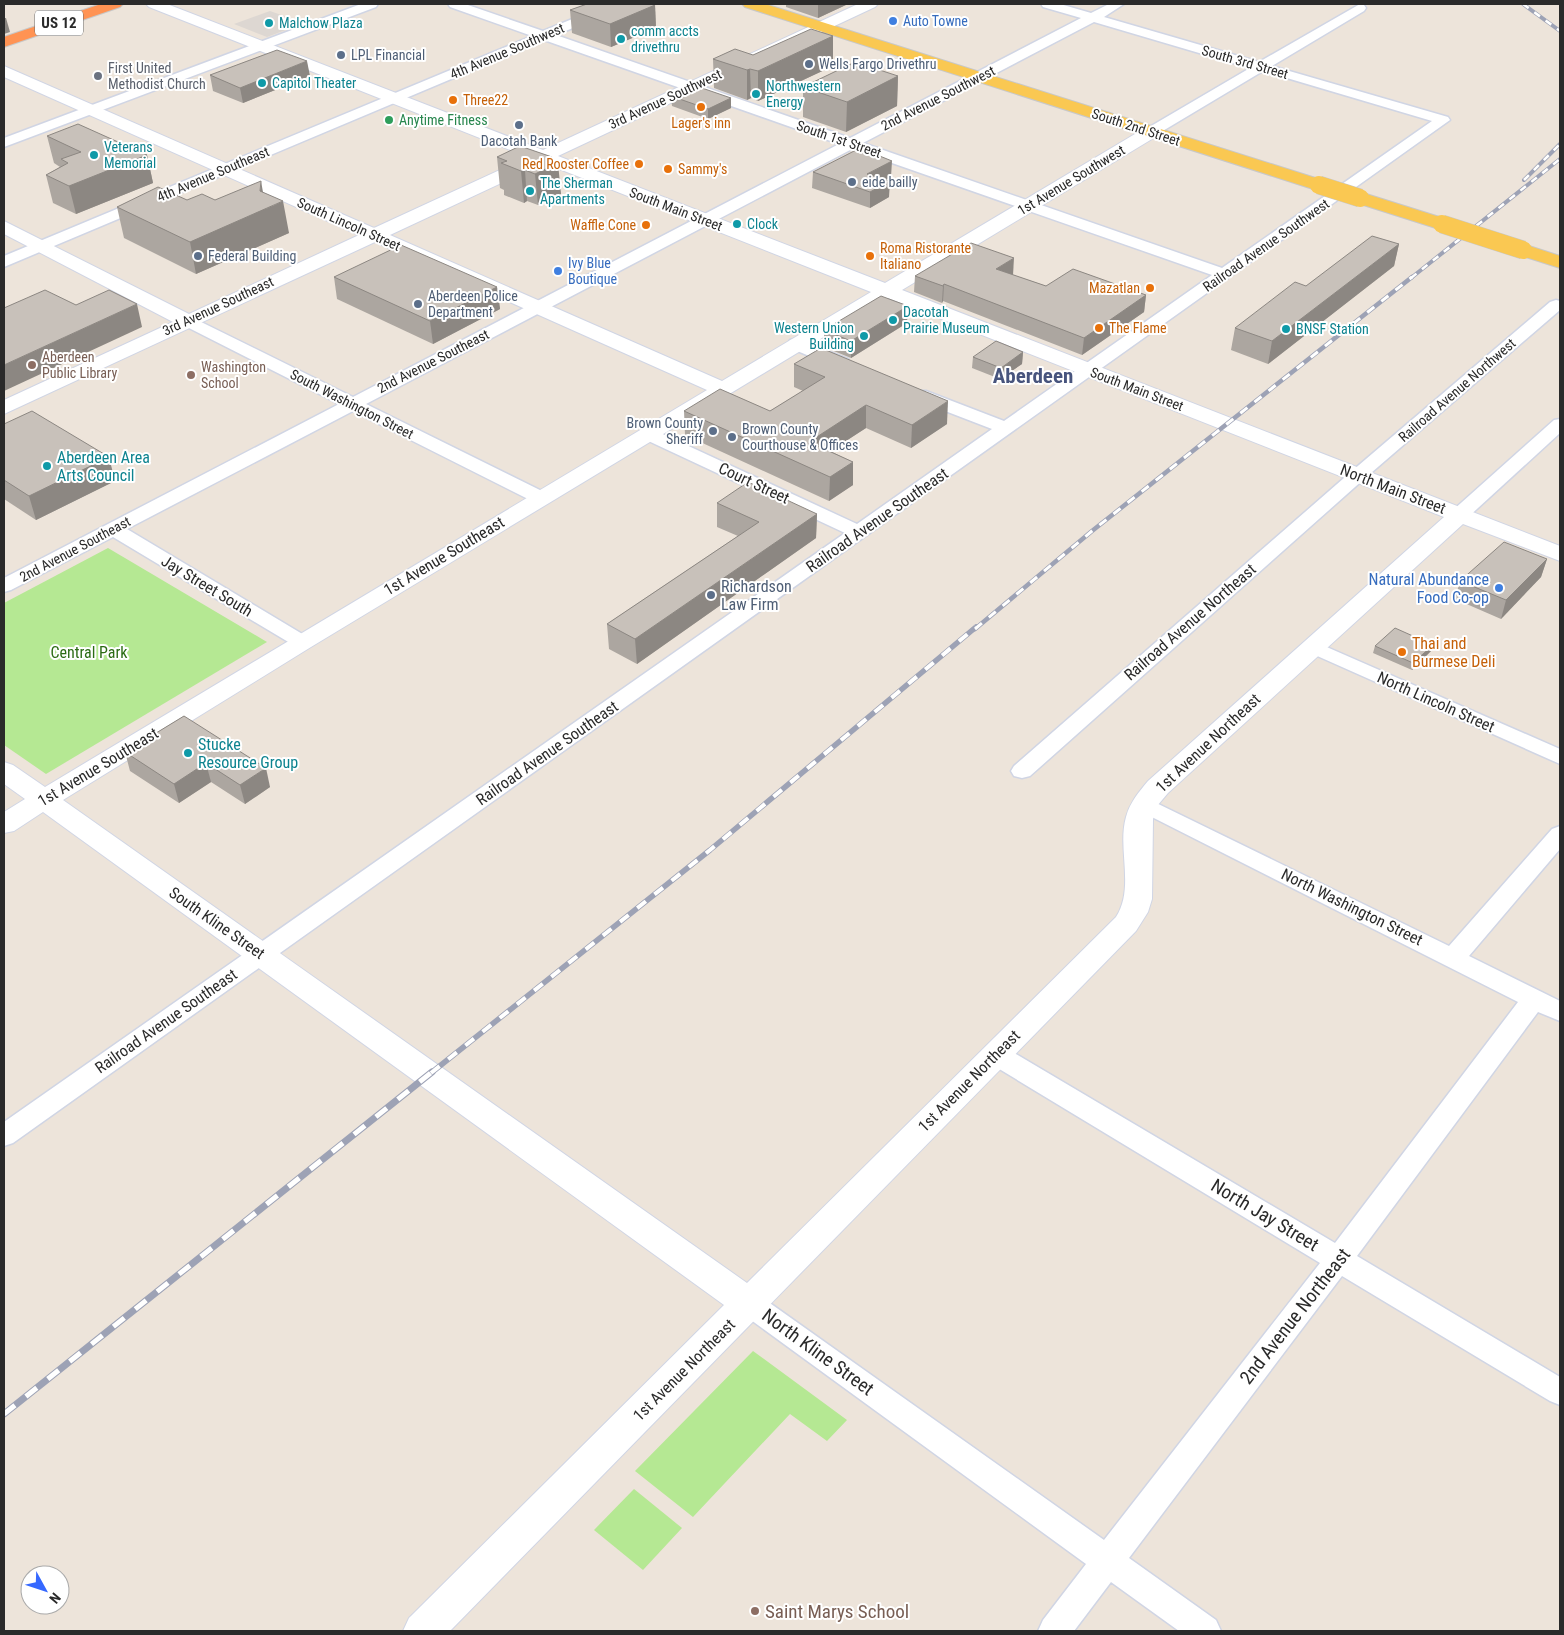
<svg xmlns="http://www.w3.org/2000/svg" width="1564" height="1635" font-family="'Roboto Condensed',sans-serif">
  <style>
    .green { fill: #b5e893 }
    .plaza { fill: #ddd7d2 }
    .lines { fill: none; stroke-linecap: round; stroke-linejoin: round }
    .street-casing { stroke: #d0d5e4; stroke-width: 3 }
    .secondary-casing { stroke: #d0d5e4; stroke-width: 2 }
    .primary-casing { stroke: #c8c8c8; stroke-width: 2 }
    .highway-casing { stroke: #c8c8c8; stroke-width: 2 }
    .street { fill: #fff; fill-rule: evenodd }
    .secondary { fill: #fff; fill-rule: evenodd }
    .primary { fill: #fac852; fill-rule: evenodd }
    .highway { fill: #ff9353; fill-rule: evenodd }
    .rail-far3-casing { stroke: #9da2b5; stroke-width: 4 }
    .rail-far2-casing { stroke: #9da2b5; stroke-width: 4.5 }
    .rail-far1-casing { stroke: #9da2b5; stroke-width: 5.5 }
    .rail-casing { stroke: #9da2b5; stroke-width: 7 }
    .rail-far3 { stroke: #fff; stroke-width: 2.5; stroke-dasharray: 7; stroke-linecap: butt }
    .rail-far2 { stroke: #fff; stroke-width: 3; stroke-dasharray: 9; stroke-linecap: butt }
    .rail-far1 { stroke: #fff; stroke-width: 4; stroke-dasharray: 11; stroke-linecap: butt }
    .rail { stroke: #fff; stroke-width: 5; stroke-dasharray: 14; stroke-linecap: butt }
    .primary-bridge-casing { stroke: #c8c8c8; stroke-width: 19; stroke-linecap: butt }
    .primary-bridge { stroke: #fac852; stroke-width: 18 }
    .wall { fill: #aca6a0 }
    .shaded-wall { fill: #8c8782 }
    .building { fill: #c8c1ba; stroke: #8c8782 }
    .shop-dot { fill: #3f7fe0; stroke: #fff; stroke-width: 2 }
    .culture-dot { fill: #0f9aa8; stroke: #fff; stroke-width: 2 }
    .service-dot { fill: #5c6f8a; stroke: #fff; stroke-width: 2 }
    .worship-dot { fill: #6b7280; stroke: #fff; stroke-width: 2 }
    .food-dot { fill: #e8710a; stroke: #fff; stroke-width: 2 }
    .leisure-dot { fill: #2e9e5b; stroke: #fff; stroke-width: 2 }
    .education-dot { fill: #8d6e63; stroke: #fff; stroke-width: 2 }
    .labels { text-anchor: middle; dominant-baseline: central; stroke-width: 4; stroke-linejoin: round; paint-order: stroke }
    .far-shop-label { font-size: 14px; fill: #366cbe; stroke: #fff; text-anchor: start }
    .far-culture-label { font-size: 14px; fill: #0d838f; stroke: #fff; text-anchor: start }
    .far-street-label { font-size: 14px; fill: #2a2a2a; stroke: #fff }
    .far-service-label { font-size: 14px; fill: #4e5e75; stroke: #fff; text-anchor: start }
    .far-worship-label { font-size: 14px; fill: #5b616d; stroke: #fff; text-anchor: start }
    .far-food-label { font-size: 14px; fill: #c56008; stroke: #fff; text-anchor: start }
    .far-leisure-label { font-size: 14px; fill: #27864d; stroke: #fff; text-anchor: start }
    .far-education-label { font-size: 14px; fill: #785e54; stroke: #fff; text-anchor: start }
    .shield { fill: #fff; stroke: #6a6a6a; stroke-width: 1 }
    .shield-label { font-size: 15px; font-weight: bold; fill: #2a2a2a }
    .culture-label { font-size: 16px; fill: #0d838f; stroke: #fff; text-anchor: start }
    .street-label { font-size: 16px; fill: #2a2a2a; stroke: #fff }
    .shop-label { font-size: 16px; fill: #366cbe; stroke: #fff; text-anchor: end }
    .service-label { font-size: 16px; fill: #4e5e75; stroke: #fff; text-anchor: start }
    .food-label { font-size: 16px; fill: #c56008; stroke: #fff; text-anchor: start }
    .park-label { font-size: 16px; fill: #2c6c15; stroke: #fff }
    .near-street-label { font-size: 19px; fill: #2a2a2a; stroke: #fff }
    .near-education-label { font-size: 19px; fill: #785e54; stroke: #fff; text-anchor: start }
    .far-town-label { font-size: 21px; font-weight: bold; fill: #47547d; stroke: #fff }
  </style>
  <rect width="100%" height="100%" fill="#ede4da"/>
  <g class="green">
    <polygon points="108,548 267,642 46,774 4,745 4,603"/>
    <polygon points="753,1351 847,1420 827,1441 790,1414 693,1517 635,1471"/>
    <polygon points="634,1489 682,1528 643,1570 594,1530"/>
  </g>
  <polygon class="plaza" points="270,11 304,23 267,37 234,24"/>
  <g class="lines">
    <defs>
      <g id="street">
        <polygon points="361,4 378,4 376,7 4,147 4,138"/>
        <path d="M448 4H465L543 31 609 4H625L623 7 556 35 850 138 1081 18 1043 7 1041 4H1060L1091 13 1109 4H1124L1104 17 1259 62 1360 4 1364 5 1366 8 1364 11 1272 66 1448 117 1450 120 13 1143 4 1146V1122L845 533 642 438 639 434 642 430H654L857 524 992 429 914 399 911 395 914 391H926L1004 421 1212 275 852 149 366 404 548 494 550 498 548 502H534L353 411 127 529 309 638 312 642 309 646 302 648 295 646 113 537 11 590 4 592V578L339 404 181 324 179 321 181 318H193L353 397 839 144 544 40 4 267V256L532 36 450 7ZM1094 22 1250 68 1146 129 1144 132 1146 135H1156L1263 71 1432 121 1222 268 863 143Z"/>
        <polygon points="1556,300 1560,301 1560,310 1364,479 1030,776 1022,778 1014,776 1011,771 1014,766 1352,471 1550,302"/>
        <polygon points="796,339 848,359 850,363 848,367 836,367 790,348 788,344 790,340"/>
        <polygon points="1560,419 1560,433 1466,519 1452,519 1450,515 1452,511 1554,420"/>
        <polygon points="1313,641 1560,749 1560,764 1306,651 1303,647 1306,643"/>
        <polygon points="1144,797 1449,946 1552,829 1560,826 1560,849 1469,956 1560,1001 1560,1021 1538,1012 1357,1256 1560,1377 1560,1405 1550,1401 1342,1276 1129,1558 1216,1620 1221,1631 1179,1631 1111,1582 1074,1631 1038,1631 1043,1620 1086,1564 740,1312 736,1304 740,1296 750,1292 760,1296 1104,1540 1320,1263 986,1061 982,1054 986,1047 995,1044 1004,1047 1335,1243 1518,1002 1136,809 1133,804 1136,799"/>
      </g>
      <path id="secondary" d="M146 4H167L543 150 858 4H878L875 7 558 156 885 283 1145 128H1157L1160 132 1157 136 902 290 1560 546V561L1463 524 1168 793 1157 806 1153 819 1152 899 1148 912 1136 931 450 1631H403L409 1618 724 1305 43 812 14 831 4 833V812L25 799 4 784V762L13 765 45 787 707 390 375 242 4 414V400L173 322 4 234V221L189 314 359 235 4 77V66L374 228 528 157 149 7ZM544 163 871 292 722 381 390 235ZM888 298 1444 517 1148 781C1139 792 1130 802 1126 817 1117 848 1135 888 1116 917L747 1283 63 800 311 647Z"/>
      <g id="primary">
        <polygon points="742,4 765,4 1325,181 1328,185 1325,189 1313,189 745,7"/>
        <polygon points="1360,192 1449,220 1451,224 1449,228 1442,230 1354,202 1351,198 1354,194"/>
        <polygon points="1523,244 1560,256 1560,268 1516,254 1513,250 1516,246"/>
      </g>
      <polygon id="highway" points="101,4 123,4 120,7 4,47 4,37"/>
    </defs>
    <use href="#street" class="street-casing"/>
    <use href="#secondary" class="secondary-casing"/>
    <use href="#primary" class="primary-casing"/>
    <use href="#highway" class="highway-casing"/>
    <use href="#street" class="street"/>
    <use href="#secondary" class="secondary"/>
    <use href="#primary" class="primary"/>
    <use href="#highway" class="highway"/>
    <defs>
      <g id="rail-far3">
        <polyline points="1523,4 1560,31"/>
        <polyline points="1524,180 1560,144"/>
        <polyline points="1411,278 1560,159"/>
      </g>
      <polyline id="rail-far2" points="975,629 1092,531 1412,277"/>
      <polyline id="rail-far1" points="431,1073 710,850 976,627"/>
      <polyline id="rail" points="4,1414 432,1072"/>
    </defs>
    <use href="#rail-far3" class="rail-far3-casing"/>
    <use href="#rail-far2" class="rail-far2-casing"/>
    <use href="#rail-far1" class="rail-far1-casing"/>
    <use href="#rail" class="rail-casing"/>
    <use href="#rail-far3" class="rail-far3"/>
    <use href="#rail-far2" class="rail-far2"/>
    <use href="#rail-far1" class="rail-far1"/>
    <use href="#rail" class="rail"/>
    <defs>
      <g id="primary-bridge">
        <polyline points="1319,185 1360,198"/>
        <polyline points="1442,224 1523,250"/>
      </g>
    </defs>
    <use href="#primary-bridge" class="primary-bridge-casing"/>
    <use href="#primary-bridge" class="primary-bridge"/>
  </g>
  <g class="wall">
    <polygon points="786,4 848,4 818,18 786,7"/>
    <polygon points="655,5 656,28 611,47 572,33 570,10"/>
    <polygon points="833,36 833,66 758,101 751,98 747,100 714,88 713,59 753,55"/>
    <polygon points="210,75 310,76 243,103 213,91"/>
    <polygon points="898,76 897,106 846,132 803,117 803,87"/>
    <polygon points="671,96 731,98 731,108 708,119 672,106"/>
    <polygon points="47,136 147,155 153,183 76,214 53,203 46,175 60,167 54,163"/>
    <polygon points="497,157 552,160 561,194 538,205 527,201 524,203 504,195 504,190 500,188"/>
    <polygon points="813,172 891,177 886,179 889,197 870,208 812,188"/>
    <polygon points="263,192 289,233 196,274 124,238 117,207 187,200 215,200"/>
    <polygon points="1399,244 1394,266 1268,364 1231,350 1235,328 1306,286"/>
    <polygon points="1013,275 1046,286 1146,295 1144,312 1082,355 943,301 942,303 914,292 915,276"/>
    <polygon points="334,277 497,287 500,309 433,344 337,299"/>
    <polygon points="907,323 851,358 824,347 824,330"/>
    <polygon points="1023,352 1022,364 1000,379 972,368 973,357"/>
    <polygon points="794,364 947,424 911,448 866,428 830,451 853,462 853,485 829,501 685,435 684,411 770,411 803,391 794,387"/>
    <polygon points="4,424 115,481 36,520 4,499"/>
    <polygon points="717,503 817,514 816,538 637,664 609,649 607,624 738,536 717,527"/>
    <polygon points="1547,559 1541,577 1501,619 1455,599 1460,581"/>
    <polygon points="1375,646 1431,651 1412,670 1373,653"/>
    <polygon points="184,716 270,787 245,804 211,782 179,803 130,771 125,752"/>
  </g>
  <g class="shaded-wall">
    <polygon points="818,4 848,4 818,18"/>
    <polygon points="655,5 656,28 611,47 610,24"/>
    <polygon points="4,18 6,18 10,32 4,34"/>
    <polygon points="833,36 833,66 758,101 758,71"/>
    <polygon points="307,61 310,76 243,103 240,88"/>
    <polygon points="750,69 751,98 747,100 747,70"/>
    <polygon points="898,76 897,106 846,132 847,102"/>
    <polygon points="731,98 731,108 708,119 708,109"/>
    <polygon points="147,155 153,183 76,214 69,186"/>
    <polygon points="552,157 552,166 558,163 561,194 538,205 535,174 548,159"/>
    <polygon points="892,161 891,177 867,190 867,174"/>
    <polygon points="525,170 527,201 524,203 521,171"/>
    <polygon points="261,181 266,209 283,201 289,233 196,274 190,242 260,191"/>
    <polygon points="890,181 889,197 870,208 870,192"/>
    <polygon points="1399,244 1394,266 1268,364 1272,341"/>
    <polygon points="1014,258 1013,275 996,269"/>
    <polygon points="944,284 943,301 942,303 943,286"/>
    <polygon points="497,287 500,309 433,344 430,321"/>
    <polygon points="1146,295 1144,312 1082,355 1084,338"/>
    <polygon points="137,304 142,327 4,391 4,365"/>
    <polygon points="908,306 907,323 851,358 851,341"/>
    <polygon points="1023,352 1022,364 1000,379 1001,368"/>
    <polygon points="948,401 947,424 911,448 912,425"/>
    <polygon points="866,405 866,428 809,465 809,442"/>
    <polygon points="109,457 115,481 36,520 29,496"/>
    <polygon points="853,462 853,485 829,501 830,477"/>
    <polygon points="817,514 816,538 637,664 635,639"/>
    <polygon points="1547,559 1541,577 1501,619 1506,600"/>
    <polygon points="1433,645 1431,651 1412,670 1413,663"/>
    <polygon points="206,763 211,782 179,803 174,784"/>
    <polygon points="266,768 270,787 245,804 240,785"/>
  </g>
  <g class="building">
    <polygon points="587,4 652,4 655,5 610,24 570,10"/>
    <polygon points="811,29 833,36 758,71 750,69 747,70 713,59 735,49 753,55"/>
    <polygon points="277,50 307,61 240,88 210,75"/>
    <polygon points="855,62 898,76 847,102 803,87"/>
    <polygon points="696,86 731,98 708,109 671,96"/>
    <polygon points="78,124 147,155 69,186 46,175 68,163 61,159 81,152 47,136"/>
    <polygon points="520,146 552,157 548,159 558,163 535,174 525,170 521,171 501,163 507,161 497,157"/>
    <polygon points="860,148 892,161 867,174 890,181 870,192 813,172"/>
    <polygon points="261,181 260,191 283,201 190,242 117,207 158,187 187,200 202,194 215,200"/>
    <polygon points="1372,236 1399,244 1272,341 1235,328 1295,282 1306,286"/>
    <polygon points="971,243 1014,258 996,269 1046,286 1073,269 1146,295 1084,338 944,284 943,286 915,276"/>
    <polygon points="401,245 497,287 430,321 334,277"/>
    <polygon points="45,290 76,305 109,290 137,304 4,365 4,308"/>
    <polygon points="881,296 908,306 851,341 824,330"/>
    <polygon points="996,341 1023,352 1001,368 973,357"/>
    <polygon points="821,348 948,401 912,425 866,405 809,442 853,462 830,477 684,411 720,389 770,411 825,377 794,364"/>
    <polygon points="32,411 109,457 29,496 4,480 4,424"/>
    <polygon points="748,482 817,514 635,639 607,624 759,522 717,503"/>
    <polygon points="1504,542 1547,559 1506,600 1460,581"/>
    <polygon points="1395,628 1433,645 1413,663 1375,646"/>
    <polygon points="184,716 266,768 240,785 206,763 174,784 125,752"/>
  </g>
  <g class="shop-dot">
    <circle cx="893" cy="21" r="5"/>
    <circle cx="558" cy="271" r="5"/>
    <circle cx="1499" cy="588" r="5"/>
  </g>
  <g class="culture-dot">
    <circle cx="269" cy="23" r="5"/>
    <circle cx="621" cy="39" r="5"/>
    <circle cx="262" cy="83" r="5"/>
    <circle cx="756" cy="94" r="5"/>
    <circle cx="94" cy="155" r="5"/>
    <circle cx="530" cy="191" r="5"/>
    <circle cx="737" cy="224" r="5"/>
    <circle cx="893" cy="320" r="5"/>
    <circle cx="1286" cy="329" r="5"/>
    <circle cx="864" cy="336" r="5"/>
    <circle cx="47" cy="466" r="5"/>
    <circle cx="188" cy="753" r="5"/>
  </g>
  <g class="service-dot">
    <circle cx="341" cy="55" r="5"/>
    <circle cx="809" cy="64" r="5"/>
    <circle cx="519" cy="125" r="5"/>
    <circle cx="852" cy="182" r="5"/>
    <circle cx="198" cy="256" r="5"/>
    <circle cx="418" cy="304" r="5"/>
    <circle cx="713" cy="431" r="5"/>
    <circle cx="732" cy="437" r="5"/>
    <circle cx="711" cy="595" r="5"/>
  </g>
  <circle class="worship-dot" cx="98" cy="76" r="5"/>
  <g class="food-dot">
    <circle cx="453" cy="100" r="5"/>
    <circle cx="701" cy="107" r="5"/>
    <circle cx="639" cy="164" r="5"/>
    <circle cx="668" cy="169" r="5"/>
    <circle cx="646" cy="225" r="5"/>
    <circle cx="870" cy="256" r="5"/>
    <circle cx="1150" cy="288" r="5"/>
    <circle cx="1099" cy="328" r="5"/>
    <circle cx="1402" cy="652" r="5"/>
  </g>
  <circle class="leisure-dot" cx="389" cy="120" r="5"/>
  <g class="education-dot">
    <circle cx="32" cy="365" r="5"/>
    <circle cx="191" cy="375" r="5"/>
    <circle cx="755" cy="1611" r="5"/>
  </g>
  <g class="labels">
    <g class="far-shop-label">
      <text x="903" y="21">Auto Towne</text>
      <text x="568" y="263">Ivy Blue<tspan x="568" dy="16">Boutique</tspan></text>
    </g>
    <g class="far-culture-label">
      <text x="279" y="23">Malchow Plaza</text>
      <text x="631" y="31">comm accts<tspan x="631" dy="16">drivethru</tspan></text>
      <text x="272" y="83">Capitol Theater</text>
      <text x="766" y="86">Northwestern<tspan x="766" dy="16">Energy</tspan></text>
      <text x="104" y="147">Veterans<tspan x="104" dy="16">Memorial</tspan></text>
      <text x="540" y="183">The Sherman<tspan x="540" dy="16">Apartments</tspan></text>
      <text x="747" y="224">Clock</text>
      <text x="903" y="312">Dacotah<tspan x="903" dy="16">Prairie Museum</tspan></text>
      <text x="854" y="328" text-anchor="end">Western Union<tspan x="854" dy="16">Building</tspan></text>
      <text x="1296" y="329">BNSF Station</text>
    </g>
    <g class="far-street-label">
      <text transform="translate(507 51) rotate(-23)">4th Avenue Southwest</text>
      <text transform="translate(1245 62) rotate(16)">South 3rd Street</text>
      <text transform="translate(938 98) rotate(-27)">2nd Avenue Southwest</text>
      <text transform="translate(665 99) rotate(-25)">3rd Avenue Southwest</text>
      <text transform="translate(1136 127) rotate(18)">South 2nd Street</text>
      <text transform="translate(839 139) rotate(19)">South 1st Street</text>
      <text transform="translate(213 174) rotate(-23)">4th Avenue Southeast</text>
      <text transform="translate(1071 180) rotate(-31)">1st Avenue Southwest</text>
      <text transform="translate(676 209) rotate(21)">South Main Street</text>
      <text transform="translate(349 224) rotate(24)">South Lincoln Street</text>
      <text transform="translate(1266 245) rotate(-35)">Railroad Avenue Southwest</text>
      <text transform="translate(218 306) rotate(-25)">3rd Avenue Southeast</text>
      <text transform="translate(433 361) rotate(-27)">2nd Avenue Southeast</text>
      <text transform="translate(1137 389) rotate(21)">South Main Street</text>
      <text transform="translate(1457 390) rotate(-41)">Railroad Avenue Northwest</text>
      <text transform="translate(352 404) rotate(27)">South Washington Street</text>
      <text transform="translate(75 549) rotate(-28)">2nd Avenue Southeast</text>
    </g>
    <g class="far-service-label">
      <text x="351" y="55">LPL Financial</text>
      <text x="819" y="64">Wells Fargo Drivethru</text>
      <text x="519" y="141" text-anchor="middle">Dacotah Bank</text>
      <text x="862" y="182">eide bailly</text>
      <text x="208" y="256">Federal Building</text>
      <text x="428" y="296">Aberdeen Police<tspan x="428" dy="16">Department</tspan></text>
      <text x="703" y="423" text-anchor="end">Brown County<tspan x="703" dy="16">Sheriff</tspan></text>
      <text x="742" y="429">Brown County<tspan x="742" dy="16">Courthouse &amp; Offices</tspan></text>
    </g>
    <g class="far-worship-label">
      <text x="108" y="68">First United<tspan x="108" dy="16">Methodist Church</tspan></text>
    </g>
    <g class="far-food-label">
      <text x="463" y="100">Three22</text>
      <text x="701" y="123" text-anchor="middle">Lager's inn</text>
      <text x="629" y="164" text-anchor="end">Red Rooster Coffee</text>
      <text x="678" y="169">Sammy's</text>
      <text x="636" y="225" text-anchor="end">Waffle Cone</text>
      <text x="880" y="248">Roma Ristorante<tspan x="880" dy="16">Italiano</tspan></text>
      <text x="1140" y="288" text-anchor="end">Mazatlan</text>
      <text x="1109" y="328">The Flame</text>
    </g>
    <g class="far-leisure-label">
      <text x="399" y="120">Anytime Fitness</text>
    </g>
    <g class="far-education-label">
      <text x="42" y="357">Aberdeen<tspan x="42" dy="16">Public Library</tspan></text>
      <text x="201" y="367">Washington<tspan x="201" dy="16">School</tspan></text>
    </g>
    <rect class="shield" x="35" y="10.5" width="48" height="25" rx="4"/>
    <g class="shield-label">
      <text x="59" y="23">US 12</text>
    </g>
    <g class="culture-label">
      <text x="57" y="457">Aberdeen Area<tspan x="57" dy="18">Arts Council</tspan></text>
      <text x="198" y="744">Stucke<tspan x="198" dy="18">Resource Group</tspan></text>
    </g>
    <g class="street-label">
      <text transform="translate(754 483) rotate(25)">Court Street</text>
      <text transform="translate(1393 489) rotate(21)">North Main Street</text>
      <text transform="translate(877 520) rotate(-35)">Railroad Avenue Southeast</text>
      <text transform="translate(444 556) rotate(-31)">1st Avenue Southeast</text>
      <text transform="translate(207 586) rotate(31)">Jay Street South</text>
      <text transform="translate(1190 622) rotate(-41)">Railroad Avenue Northeast</text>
      <text transform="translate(1436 702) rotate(24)">North Lincoln Street</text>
      <text transform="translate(1208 743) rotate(-43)">1st Avenue Northeast</text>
      <text transform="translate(547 753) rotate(-35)">Railroad Avenue Southeast</text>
      <text transform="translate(98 767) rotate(-31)">1st Avenue Southeast</text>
      <text transform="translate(1352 907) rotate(26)">North Washington Street</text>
      <text transform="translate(217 923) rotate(35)">South Kline Street</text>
      <text transform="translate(166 1021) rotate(-35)">Railroad Avenue Southeast</text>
      <text transform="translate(969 1081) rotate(-45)">1st Avenue Northeast</text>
      <text transform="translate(684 1370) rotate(-45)">1st Avenue Northeast</text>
    </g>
    <g class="shop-label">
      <text x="1489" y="579">Natural Abundance<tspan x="1489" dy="18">Food Co-op</tspan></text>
    </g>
    <g class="service-label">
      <text x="721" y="586">Richardson<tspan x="721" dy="18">Law Firm</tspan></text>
    </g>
    <g class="food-label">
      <text x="1412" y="643">Thai and<tspan x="1412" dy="18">Burmese Deli</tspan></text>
    </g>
    <g class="park-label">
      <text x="89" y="652">Central Park</text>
    </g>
    <g class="near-street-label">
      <text transform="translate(1265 1215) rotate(31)">North Jay Street</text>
      <text transform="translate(1295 1316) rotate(-52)">2nd Avenue Northeast</text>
      <text transform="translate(818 1352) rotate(36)">North Kline Street</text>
    </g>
    <g class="near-education-label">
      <text x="765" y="1611">Saint Marys School</text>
    </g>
    <g class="far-town-label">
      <text x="1033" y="376">Aberdeen</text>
    </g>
  </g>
  <rect width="1564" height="1635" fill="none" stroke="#2a2a2a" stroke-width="10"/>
  <g transform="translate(45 1590) rotate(130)"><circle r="24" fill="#ffffff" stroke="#aaaaaa"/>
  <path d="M0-4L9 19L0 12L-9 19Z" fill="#3568ff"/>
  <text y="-8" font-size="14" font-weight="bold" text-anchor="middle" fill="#2a2a2a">N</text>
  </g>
</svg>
